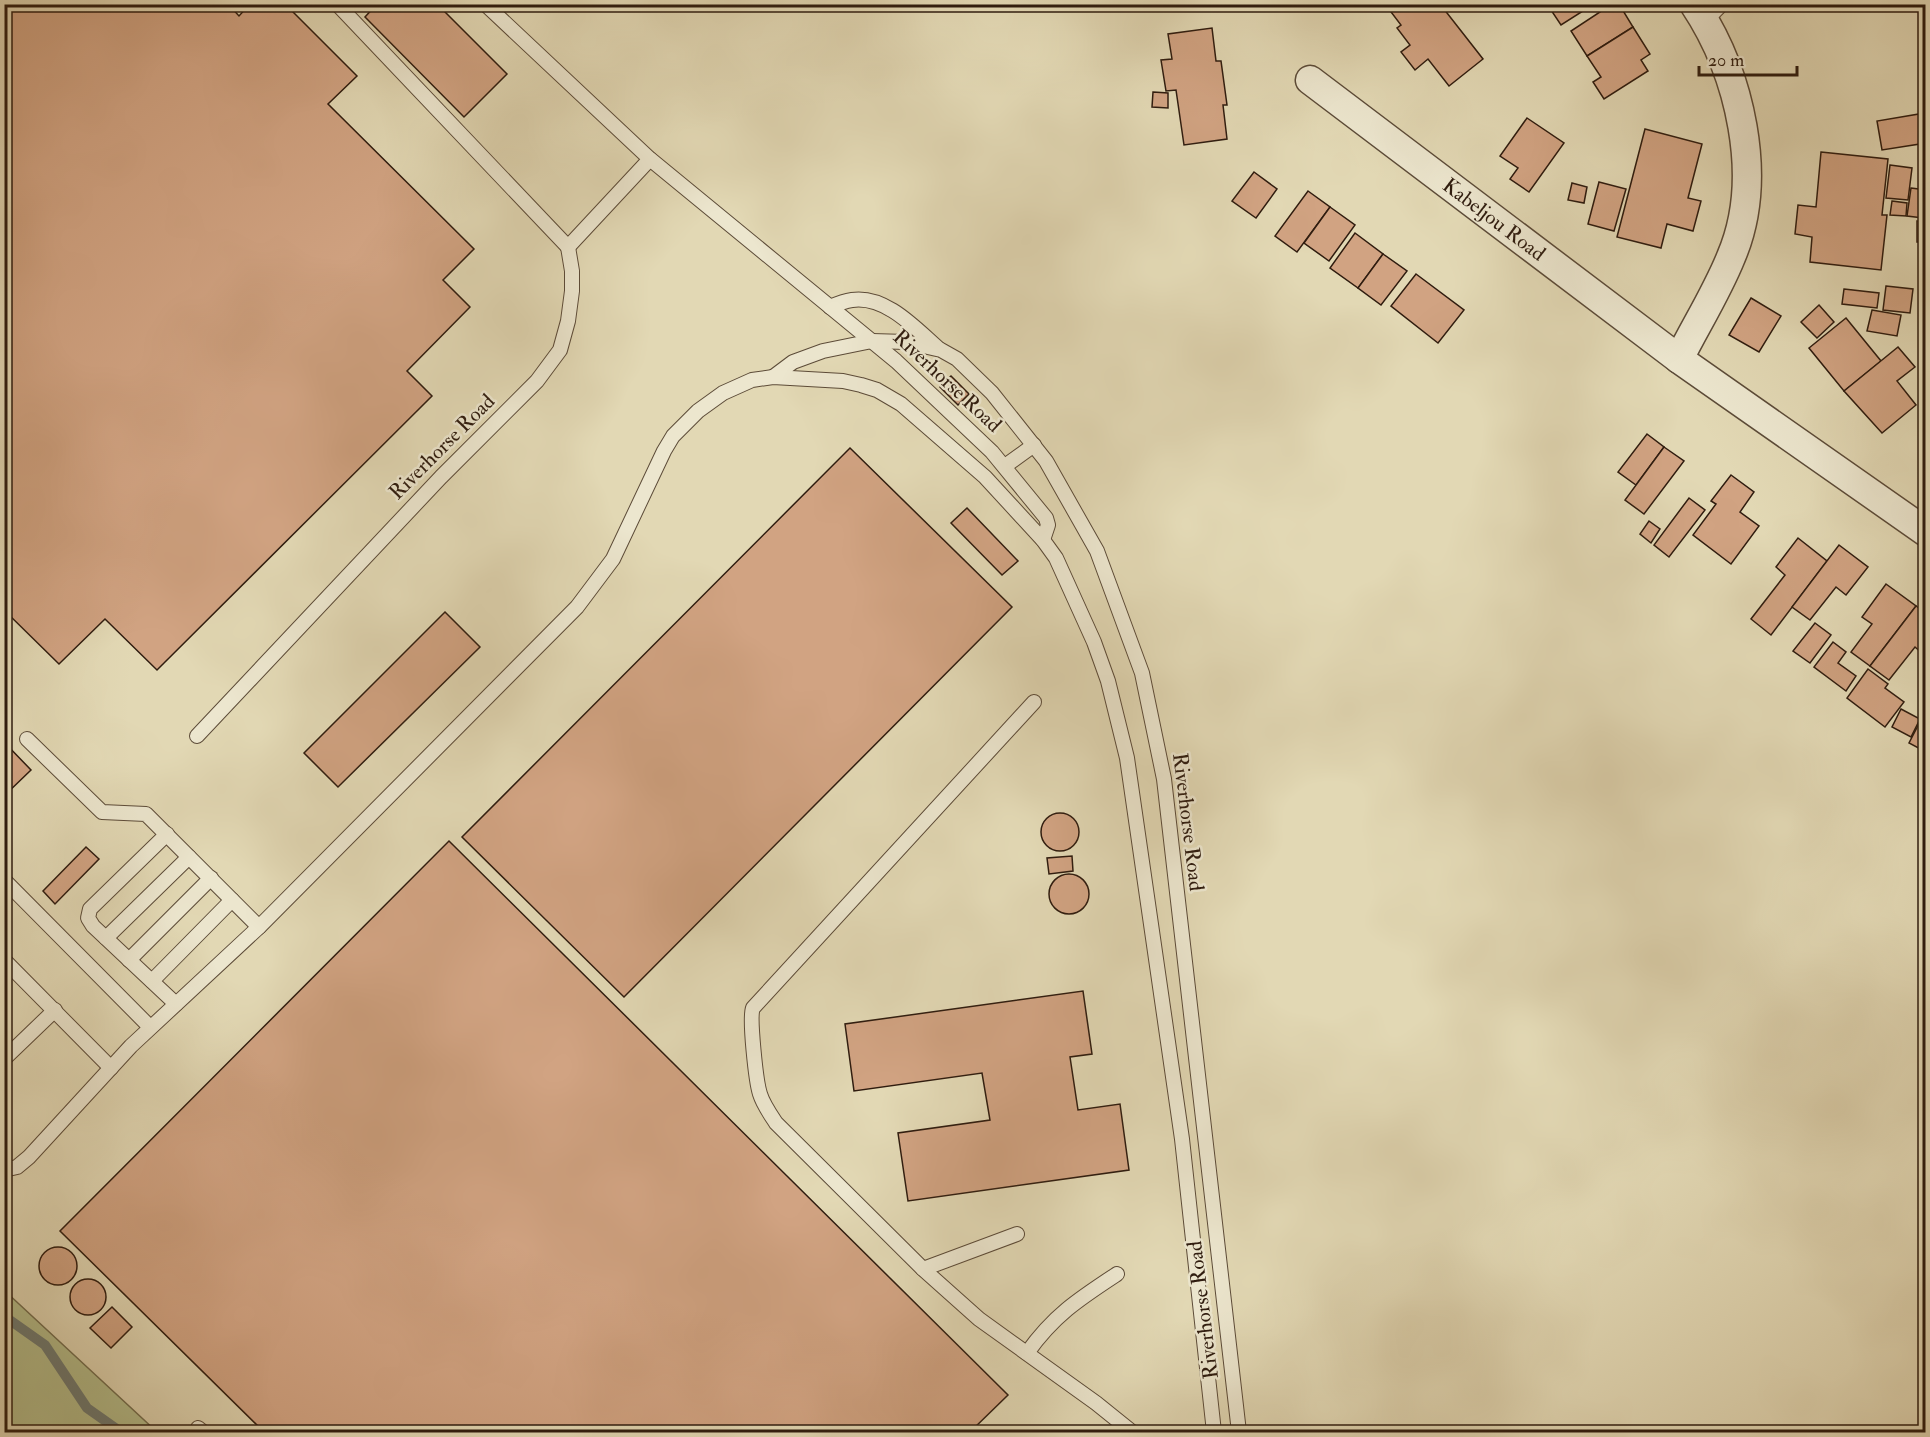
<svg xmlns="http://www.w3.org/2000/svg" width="1930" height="1437" font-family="'IM FELL Double Pica',serif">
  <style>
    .green { fill: #b4be8c; stroke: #726d4e; stroke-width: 1.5 }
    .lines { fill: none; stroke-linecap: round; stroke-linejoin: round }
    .stream { stroke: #6d7a73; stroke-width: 10 }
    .building { fill: #d1a382; stroke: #2f1c0f; stroke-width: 1.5 }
    .lane-casing { stroke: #5c4b38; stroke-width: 16 }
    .street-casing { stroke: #5c4b38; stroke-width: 31 }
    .lane { stroke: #ece6ce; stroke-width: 14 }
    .street { stroke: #ece6ce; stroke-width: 28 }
    .labels { text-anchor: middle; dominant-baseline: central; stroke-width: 5; stroke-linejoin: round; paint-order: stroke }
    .street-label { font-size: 21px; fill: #2f1c0f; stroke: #ece6ce }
  </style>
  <rect width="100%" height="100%" fill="#e2d8b4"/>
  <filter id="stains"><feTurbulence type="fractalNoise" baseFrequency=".00333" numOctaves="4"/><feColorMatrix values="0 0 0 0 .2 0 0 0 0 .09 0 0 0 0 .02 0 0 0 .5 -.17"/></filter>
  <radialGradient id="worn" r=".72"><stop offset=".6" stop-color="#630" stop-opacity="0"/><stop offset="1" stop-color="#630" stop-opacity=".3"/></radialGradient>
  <polygon class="green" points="5,1291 157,1432 5,1432"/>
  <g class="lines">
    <polyline class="stream" points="4,1316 45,1345 87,1408 121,1432"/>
  </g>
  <g class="building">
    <polygon points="4,4 228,4 239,16 250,4 285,4 357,76 328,104 474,249 443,280 470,307 407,371 432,396 157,670 105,619 59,664 4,610"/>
    <polygon points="377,4 437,4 507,74 464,117 365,17"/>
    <polygon points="1385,4 1440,4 1483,59 1449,86 1428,59 1415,70 1401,52 1410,45 1397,28 1401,25"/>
    <polygon points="1547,4 1594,4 1561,25"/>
    <polygon points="1612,4 1619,4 1633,27 1587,56 1571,31"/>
    <polygon points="1633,27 1650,54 1641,60 1648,71 1604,99 1593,82 1601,77 1587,56"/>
    <polygon points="1212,28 1216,61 1221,61 1227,105 1223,105 1227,139 1184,145 1176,90 1166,91 1161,60 1172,59 1168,34"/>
    <polygon points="1153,92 1168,93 1168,108 1152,107"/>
    <polygon points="1925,113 1926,143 1882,150 1877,121"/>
    <polygon points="1527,118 1564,143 1529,192 1510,179 1518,168 1500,156"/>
    <polygon points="1645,129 1702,144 1688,198 1701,201 1693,231 1667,224 1661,248 1617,237"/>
    <polygon points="1821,152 1888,159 1882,215 1887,215 1881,270 1810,262 1812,237 1795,234 1798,205 1816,207"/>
    <polygon points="1890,165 1912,168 1908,200 1886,198"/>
    <polygon points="1254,172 1277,189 1256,218 1232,201"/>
    <polygon points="1599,182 1626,189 1614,231 1588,224"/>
    <polygon points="1572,183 1587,187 1584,203 1568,200"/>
    <polygon points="1911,188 1926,190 1923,218 1907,216"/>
    <polygon points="1308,191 1330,207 1297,252 1275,236"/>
    <polygon points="1892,201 1907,203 1906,216 1890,215"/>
    <polygon points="1330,207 1355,225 1329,261 1304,243"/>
    <rect x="1917" y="221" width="9" height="21"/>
    <polygon points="1355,233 1383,254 1358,288 1330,268"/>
    <polygon points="1383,254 1407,271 1381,305 1358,288"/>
    <polygon points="1416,274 1464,310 1438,343 1391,306"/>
    <polygon points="1886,286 1913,289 1910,313 1883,310"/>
    <polygon points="1844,289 1879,293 1877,308 1842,304"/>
    <polygon points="1751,298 1781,316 1759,352 1729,335"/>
    <polygon points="1819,305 1834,322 1817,338 1801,322"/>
    <polygon points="1872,310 1901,315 1897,336 1867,331"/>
    <polygon points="1846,318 1881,361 1844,391 1809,348"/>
    <polygon points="1898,347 1915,367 1897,381 1916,405 1882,433 1844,391"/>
    <polygon points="951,376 969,394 958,405 940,387"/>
    <polygon points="1647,434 1664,447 1636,485 1618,472"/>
    <polygon points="1664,447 1684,461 1644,514 1625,500"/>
    <polygon points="850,448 1012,607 624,997 462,837"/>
    <polygon points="1731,475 1754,492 1740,512 1759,526 1731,564 1693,535 1716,504 1711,501"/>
    <polygon points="1689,498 1705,510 1669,557 1654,545"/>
    <polygon points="967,508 1018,561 1002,575 951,523"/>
    <polygon points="1649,521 1660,529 1651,543 1640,534"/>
    <polygon points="1798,538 1827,561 1771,635 1751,619 1785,575 1776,567"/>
    <polygon points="1839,545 1868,567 1846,595 1836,587 1810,620 1792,607"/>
    <polygon points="1886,584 1916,606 1870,666 1851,652 1872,624 1862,617"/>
    <polygon points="1916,606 1926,613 1926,651 1923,654 1915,647 1889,680 1870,666"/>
    <polygon points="445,612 480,647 338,787 304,753"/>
    <polygon points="1815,623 1831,635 1810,663 1793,651"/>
    <polygon points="1833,642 1846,652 1838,663 1856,676 1846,691 1814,667"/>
    <polygon points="1868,669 1888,684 1885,688 1904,702 1885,727 1847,698"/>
    <polygon points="1901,709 1920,719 1911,737 1892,727"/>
    <polygon points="1924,714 1926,715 1926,752 1909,743"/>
    <polygon points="4,742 31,770 4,796"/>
    <circle cx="1060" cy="832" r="19"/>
    <polygon points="449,841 1008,1395 970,1432 264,1432 60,1231"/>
    <polygon points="86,847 99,859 55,904 43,891"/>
    <polygon points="1072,856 1073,871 1049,874 1047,858"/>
    <circle cx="1069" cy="894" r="20"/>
    <polygon points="1083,991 1092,1054 1070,1057 1078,1110 1120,1104 1129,1170 908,1201 898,1133 990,1120 982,1073 854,1091 845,1024"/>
    <circle cx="58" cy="1266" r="19"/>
    <circle cx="88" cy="1297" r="18"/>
    <polygon points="112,1307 132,1327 111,1348 90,1328"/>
  </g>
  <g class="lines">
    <defs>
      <g id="lane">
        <polyline points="337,4 568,247"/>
        <polyline points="485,4 650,159 896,361 992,452 1046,518 1048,525 1043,540"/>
        <polyline points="1705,21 1722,4"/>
        <polyline points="568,247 650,159"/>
        <path d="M830 307C837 304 845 301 852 300 886 295 916 329 939 349"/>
        <polyline points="773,377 793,362 823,351 872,341 906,342 941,350 957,359 992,393 1046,461 1097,551 1142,673 1164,779 1239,1432"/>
        <polyline points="1005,466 1034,445"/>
        <path d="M1034 702 753 1008C749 1017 756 1082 760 1094 763 1104 770 1114 776 1123L923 1269 979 1319 1096 1403 1132 1432"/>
        <polyline points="197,736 441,477 537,381 560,350 568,321 572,291 572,271 568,247"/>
        <polyline points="27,739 102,812 146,814 259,927"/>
        <polyline points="167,834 90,909 88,918 93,926 176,1004"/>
        <polyline points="4,880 150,1027"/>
        <polyline points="106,938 189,857"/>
        <polyline points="4,960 111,1068"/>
        <polyline points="129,960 211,878"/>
        <polyline points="152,981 232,900"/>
        <polyline points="4,1059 55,1010"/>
        <polyline points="4,1170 17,1167 29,1157 131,1046 259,927 577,607 613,559 664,451 673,436 698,411 723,393 752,380 773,377 843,381 861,385 877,390 901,404 985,477 1043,540 1056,558 1094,642 1108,681 1127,758 1182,1139 1214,1432"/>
        <polyline points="923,1269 1017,1234"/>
        <path d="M1027 1353C1054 1315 1079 1299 1117 1274"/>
        <polyline points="198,1428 203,1432"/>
      </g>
      <g id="street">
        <path id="s1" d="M1310 80 1679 359 1926 532"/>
        <path d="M1679 359C1696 325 1717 292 1731 257 1765 178 1740 73 1694 4"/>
      </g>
    </defs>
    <use href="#lane" class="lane-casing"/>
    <use href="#street" class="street-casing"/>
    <use href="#lane" class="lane"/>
    <use href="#street" class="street"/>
  </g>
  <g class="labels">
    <g class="street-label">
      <text stroke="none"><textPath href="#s1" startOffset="231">Kabeljou Road</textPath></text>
      <text transform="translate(947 381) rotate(43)">Riverhorse Road</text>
      <text transform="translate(442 447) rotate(-45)">Riverhorse Road</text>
      <text transform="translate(1188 822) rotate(83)">Riverhorse Road</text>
      <text transform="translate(1203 1310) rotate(-97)">Riverhorse Road</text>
    </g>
  </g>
  <rect width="1930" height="1437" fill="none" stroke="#e2d8b4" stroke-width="24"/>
  <rect x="6" y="6" width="1918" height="1425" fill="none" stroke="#2f1c0f" stroke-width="3"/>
  <rect x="12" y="12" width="1906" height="1413" fill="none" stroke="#2f1c0f" stroke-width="1.5"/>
  <path d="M1699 66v9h98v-9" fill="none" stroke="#2f1c0f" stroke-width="3"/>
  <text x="1708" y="66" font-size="18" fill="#2f1c0f" stroke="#ece6ce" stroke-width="4.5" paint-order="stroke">20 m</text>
  <rect width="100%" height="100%" filter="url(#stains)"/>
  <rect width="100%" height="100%" fill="url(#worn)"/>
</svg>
